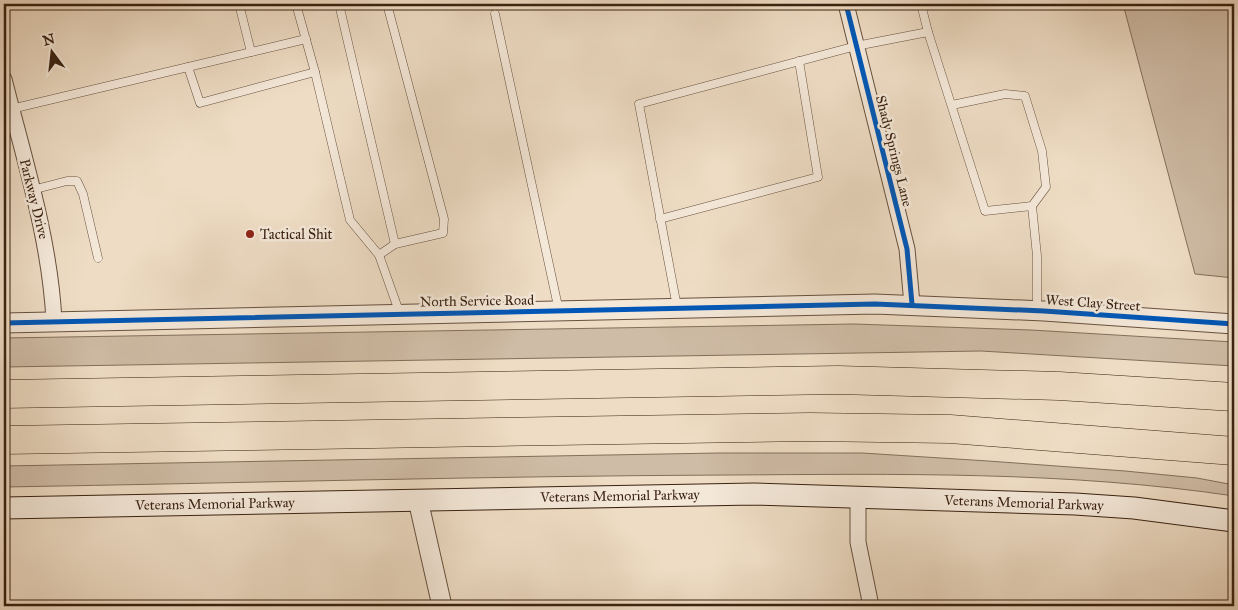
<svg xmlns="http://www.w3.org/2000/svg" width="1238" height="610" font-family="'IM FELL Great Primer',serif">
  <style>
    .green { fill: #cfbca6; stroke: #846f5c }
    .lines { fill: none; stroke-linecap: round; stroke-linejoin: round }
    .service-casing { stroke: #67503e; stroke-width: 9 }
    .minor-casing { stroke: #67503e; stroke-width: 17 }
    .tertiary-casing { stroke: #67503e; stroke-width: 21 }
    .secondary-casing { stroke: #3a2211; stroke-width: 23 }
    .motorway-casing { stroke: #3a2211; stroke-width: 29 }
    .service { stroke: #f4e8d9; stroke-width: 8 }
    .minor { stroke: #f4e8d9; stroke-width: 15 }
    .tertiary { stroke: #f4e8d9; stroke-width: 19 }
    .secondary { stroke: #f4e8d9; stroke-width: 21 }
    .motorway { stroke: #eedcc4; stroke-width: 28 }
    .cycleway-casing { stroke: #f4e8d9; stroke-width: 8 }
    .cycleway { stroke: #0057b8; stroke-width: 5 }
    .poi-dot { fill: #8f2418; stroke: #f4e8d9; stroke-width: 2 }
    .labels { text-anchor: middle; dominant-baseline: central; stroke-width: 5; stroke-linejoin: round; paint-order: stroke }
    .street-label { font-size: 14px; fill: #3a2211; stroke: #f4e8d9 }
    .poi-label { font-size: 14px; fill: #3a2211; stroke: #f4e8d9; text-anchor: start }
  </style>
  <rect width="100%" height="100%" fill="#eedcc4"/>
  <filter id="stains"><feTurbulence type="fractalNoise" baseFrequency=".004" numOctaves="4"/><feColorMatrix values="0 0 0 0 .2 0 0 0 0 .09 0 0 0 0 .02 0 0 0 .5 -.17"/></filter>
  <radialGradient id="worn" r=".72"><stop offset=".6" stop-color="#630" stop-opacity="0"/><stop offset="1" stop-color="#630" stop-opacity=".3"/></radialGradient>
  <g class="green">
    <polygon points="1123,4 1234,4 1234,278 1195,274"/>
    <polygon points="854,324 1031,330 1234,342 1234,366 981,351 4,367 4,338"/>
    <path d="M718 453H862L988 461 1125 471 1197 478 1234 485V496C1066 471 897 474 728 475 486 476 245 483 4 487V466Z"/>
  </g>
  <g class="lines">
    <defs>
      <g id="service">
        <polyline points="239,4 251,52"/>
        <polyline points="296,4 315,72 350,220 379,255 400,314"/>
        <polyline points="339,4 395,244"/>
        <polyline points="921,4 928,32"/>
        <polyline points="495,14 559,311"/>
        <polyline points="188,67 200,103 315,72"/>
        <polyline points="952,105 1005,94 1025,96 1042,151 1046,187 1032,206"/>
        <polyline points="11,109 306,39"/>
        <polyline points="32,190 67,181 77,181 83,194 98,258"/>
        <polyline points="660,219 818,177 799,61"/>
        <polyline points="379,255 395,244 443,233 444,219 387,4"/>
        <polyline points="677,307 639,104 856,46 928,32 985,211 1032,206 1037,256 1037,310"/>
      </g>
      <g id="minor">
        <polyline points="846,4 907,249 912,304"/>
        <path d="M4 79C24 159 50 239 54 321"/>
        <polyline points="858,497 858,542 871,606"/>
      </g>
      <g id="tertiary">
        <polyline points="4,323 875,304 1044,311 1234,324"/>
        <polyline points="418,500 442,606"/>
      </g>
      <polyline id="secondary" points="4,508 754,494 1075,504 1134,508 1234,521"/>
      <g id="motorway">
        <polyline points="4,394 838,380 1059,386 1234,397"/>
        <polyline points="4,440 810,427 950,429 1234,451"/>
      </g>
    </defs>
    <use href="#service" class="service-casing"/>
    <use href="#minor" class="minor-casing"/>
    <use href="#tertiary" class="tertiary-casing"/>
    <use href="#secondary" class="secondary-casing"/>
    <use href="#motorway" class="motorway-casing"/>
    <use href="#service" class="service"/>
    <use href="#minor" class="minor"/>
    <use href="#tertiary" class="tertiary"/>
    <use href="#secondary" class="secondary"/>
    <use href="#motorway" class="motorway"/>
    <defs>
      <g id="cycleway">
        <polyline points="846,4 907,249 912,304"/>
        <polyline points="4,323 875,304 1044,311 1234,324"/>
      </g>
    </defs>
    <use href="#cycleway" class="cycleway-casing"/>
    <use href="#cycleway" class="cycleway"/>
  </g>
  <circle class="poi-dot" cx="250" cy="234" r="5"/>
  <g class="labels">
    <g class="street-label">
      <text transform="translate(894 151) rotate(76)">Shady Springs Lane</text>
      <text transform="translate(34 199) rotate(76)">Parkway Drive</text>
      <text transform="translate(477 301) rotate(-1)">North Service Road</text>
      <text transform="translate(1093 303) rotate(4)">West Clay Street</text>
      <text transform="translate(620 496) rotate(-1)">Veterans Memorial Parkway</text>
      <text transform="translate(1024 503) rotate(2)">Veterans Memorial Parkway</text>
      <text transform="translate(215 504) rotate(-1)">Veterans Memorial Parkway</text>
    </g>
    <g class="poi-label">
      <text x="260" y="234">Tactical Shit</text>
    </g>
  </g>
  <rect width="1238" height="610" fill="none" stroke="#eedcc4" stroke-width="20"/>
  <rect x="5" y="5" width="1228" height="600" fill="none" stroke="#3a2211" stroke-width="2.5"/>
  <rect x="10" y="10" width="1218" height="590" fill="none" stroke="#3a2211"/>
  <g transform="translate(52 52) rotate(345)" stroke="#f4e8d9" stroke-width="4" paint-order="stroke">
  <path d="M0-4L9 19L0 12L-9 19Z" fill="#3a2211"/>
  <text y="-8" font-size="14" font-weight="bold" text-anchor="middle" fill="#3a2211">N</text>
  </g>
  <rect width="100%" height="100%" filter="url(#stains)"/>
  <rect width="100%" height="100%" fill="url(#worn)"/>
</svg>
